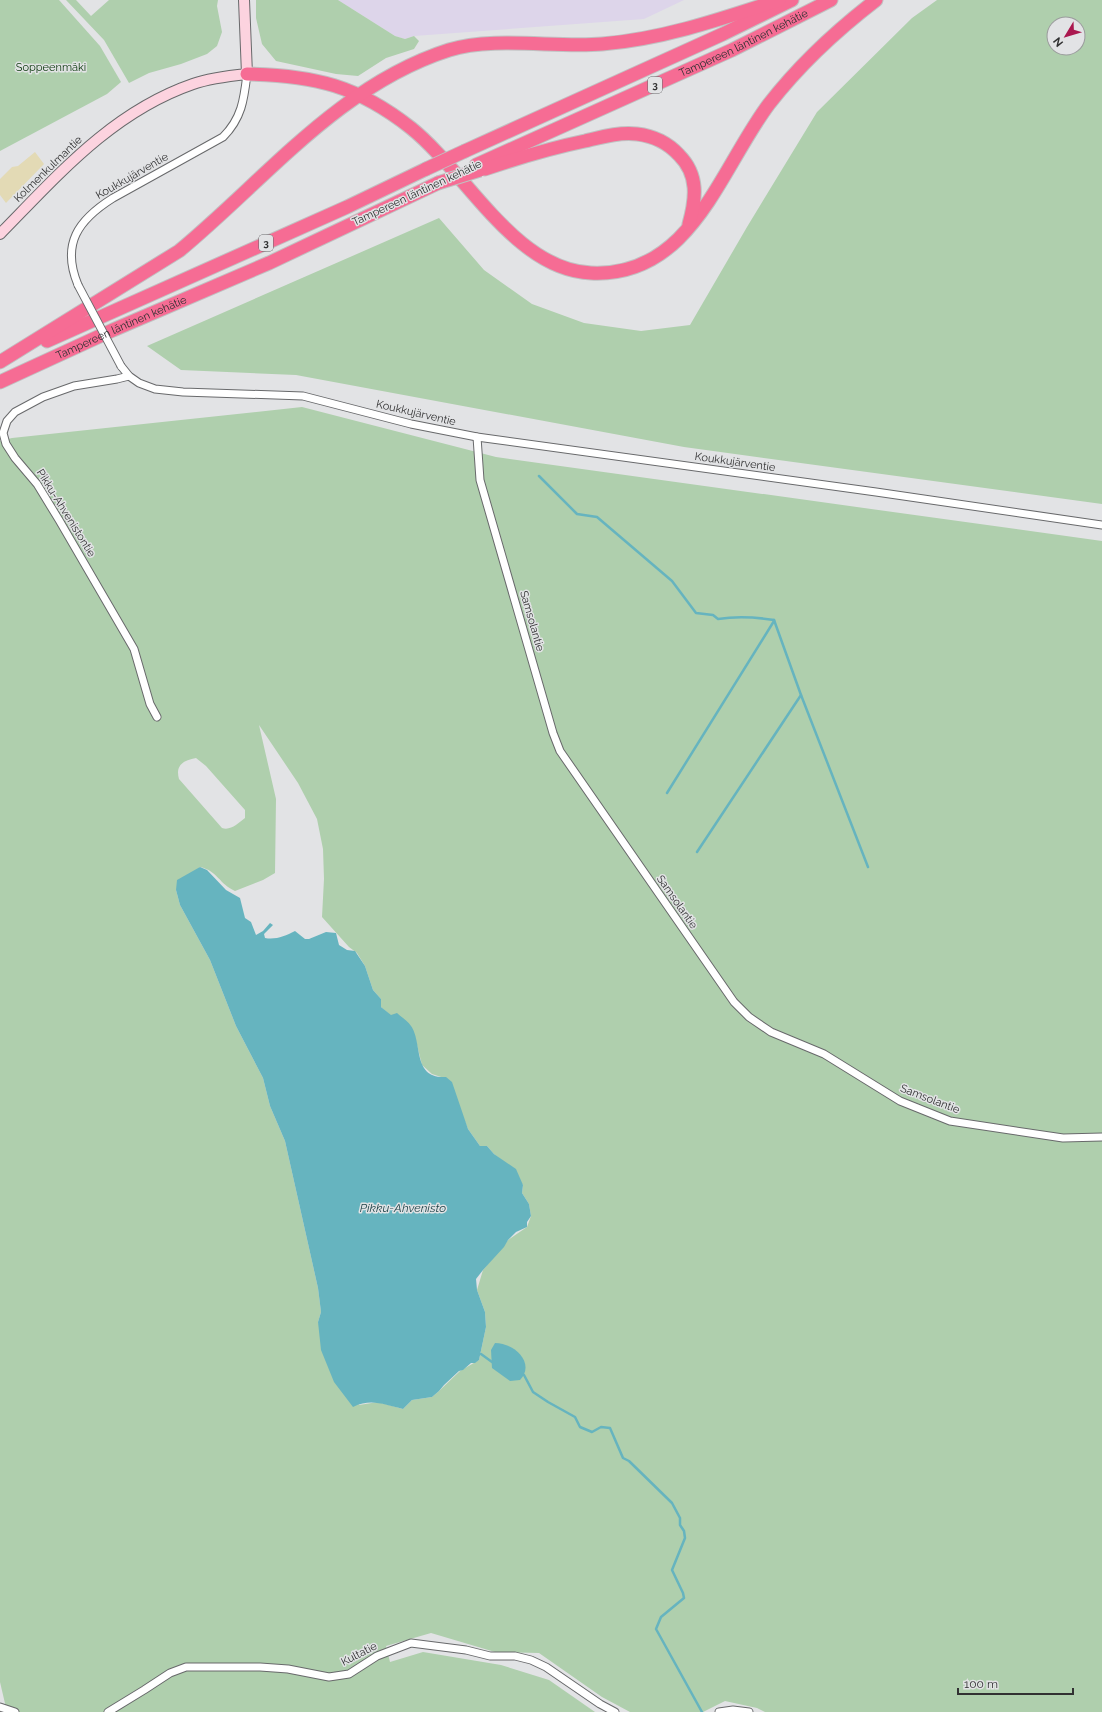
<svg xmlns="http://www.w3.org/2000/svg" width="1102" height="1712" font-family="Raleway,sans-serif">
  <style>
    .industrial { fill: #ddd5ea }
    .green { fill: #afcfad; fill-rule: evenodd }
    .sand { fill: #e3dab5 }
    .water { fill: #66b4bf }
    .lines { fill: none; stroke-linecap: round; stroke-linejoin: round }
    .stream { stroke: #66b4bf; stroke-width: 2.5 }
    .street-casing { stroke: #68696b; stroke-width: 9 }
    .secondary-casing { stroke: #68696b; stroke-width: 12 }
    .highway-casing { stroke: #c1c1c2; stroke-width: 15 }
    .street { stroke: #fff; stroke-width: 7 }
    .secondary { stroke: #fcd3df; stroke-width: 10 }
    .highway { stroke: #f66c94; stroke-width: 13 }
    .street-bridge-casing { stroke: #68696b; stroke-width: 9; stroke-linecap: butt }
    .highway-bridge-casing { stroke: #c1c1c2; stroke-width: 15; stroke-linecap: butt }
    .street-bridge { stroke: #fff; stroke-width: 7 }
    .highway-bridge { stroke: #f66c94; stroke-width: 13 }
    .labels { text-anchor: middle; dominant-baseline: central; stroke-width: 3; stroke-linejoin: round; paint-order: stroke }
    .shield { fill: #e2e3e5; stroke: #666668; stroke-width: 1 }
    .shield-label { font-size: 10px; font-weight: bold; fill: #313132 }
    .street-label { font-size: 11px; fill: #313132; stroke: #e2e3e5 }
    .park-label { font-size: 11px; fill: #073508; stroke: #e2e3e5 }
    .water-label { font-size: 12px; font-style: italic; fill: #183e43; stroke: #e2e3e5 }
  </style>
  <rect width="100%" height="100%" fill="#e2e3e5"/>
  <polygon class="industrial" points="338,0 684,0 644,19 414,36 405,39 395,36"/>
  <g class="green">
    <polygon points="0,0 59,0 100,46 121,82 107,94 0,151"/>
    <polygon points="66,0 76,0 91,16 109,0 218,0 217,6 222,32 217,46 207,54 181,64 149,73 129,83 104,40"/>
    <polygon points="256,0 338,0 395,36 405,39 414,36 419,41 414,49 386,58 358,76 336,74 276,61 262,44 256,18"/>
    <path d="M937 0H1102V504L684 447 296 375 181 370 147 346 439 218 484 270 532 304 584 323 641 331 690 325 747 227 817 112 912 18ZM1054 24H1078V48H1054Z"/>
    <path d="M302 407 496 457 1102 541V1712H765L757 1708 725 1701 703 1712H630L602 1697 539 1653 495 1652 431 1633 386 1646 390 1662 423 1652 501 1665 549 1680 595 1712H7L0 1682V441L12 438ZM259 725 298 783 317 819 323 849 324 879 322 917 349 947 357 953 365 966 373 990 381 999V1007L415 1037 422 1065 432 1074 441 1077 459 1107 468 1129 480 1146H487L494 1154 504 1162 523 1185 522 1193 529 1204 531 1216 527 1227 508 1240 483 1270 477 1290 485 1312 486 1327 479 1360 460 1371 439 1391 432 1397 412 1400 403 1409 378 1402 359 1405 318 1322 321 1312 318 1288 285 1141 270 1106 263 1078 236 1026 210 960 180 905 176 890 200 867C218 871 219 884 235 891L263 880 275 873 276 799ZM196 758 206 766 245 810V818C238 823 231 831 222 828L179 779C175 765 184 760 196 758Z"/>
  </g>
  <polygon class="sand" points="35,152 44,164 6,203 0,195 0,179 12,167 18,166"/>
  <g class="water">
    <path d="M200 867 207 870 226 890 240 898 245 918 251 922 256 935 263 931 270 923 273 925 264 934 265 938C276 940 285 936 295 931L305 939H309L326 932 336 933 339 945 347 950 355 951 365 966 373 990 381 999V1007L391 1015 397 1013C401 1017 408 1021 411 1026 423 1043 412 1079 446 1077L452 1082 468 1129 480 1146H487L494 1154 516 1169 523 1185 522 1193 529 1204 531 1216 527 1222V1227L516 1232 508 1240 504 1247 483 1270 476 1279 477 1290 485 1312 486 1327 479 1360 475 1363H471L463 1370 459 1371 444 1385 439 1391 432 1397 412 1400 403 1409C384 1405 372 1398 353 1407L334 1382 321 1350 318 1322 321 1312 318 1288 285 1141 270 1106 263 1078 236 1026 210 960 180 905 176 890 177 880Z"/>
    <path d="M495 1343C514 1343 536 1363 520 1380L510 1381 492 1368 491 1350Z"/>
  </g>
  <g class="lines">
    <g class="stream">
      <path d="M539 476 577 514 597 517 672 581 696 613 713 615 718 619C737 616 755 617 774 620"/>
      <polyline points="774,620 801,695 868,867"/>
      <polyline points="667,793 774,621"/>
      <polyline points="697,852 801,695"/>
      <polyline points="481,1354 492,1362"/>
      <polyline points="524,1375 533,1392 548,1402 575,1417 580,1427 592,1432 601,1427 610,1428 623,1458 629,1461 672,1503 680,1518 680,1525 684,1531 685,1538 672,1570 683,1593 684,1598 661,1617 656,1629 702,1712"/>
    </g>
    <defs>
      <g id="street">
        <path d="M78 285C61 244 78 220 113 198L223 137C242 118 244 99 247 74"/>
        <polyline points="121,366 129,376 139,383 155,389 183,392 303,396 411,424 477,437 876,492 1102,525"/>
        <polyline points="129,376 117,379 74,386 43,397 15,412 7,421 3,433 6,444 15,458 37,484 59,520 134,649 150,704 157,717"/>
        <polyline points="477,437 480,480 553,733 560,751 734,1002 749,1017 771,1032 824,1054 900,1101 950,1121 1063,1138 1102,1137"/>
        <polyline points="0,1707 15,1712"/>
        <polyline points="108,1712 144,1690 170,1673 186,1667 260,1667 288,1669 329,1677 349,1674 377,1656 411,1643 466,1650 490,1656 515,1656 531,1660 546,1667 600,1704 615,1712"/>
        <polyline points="719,1712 733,1710 749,1712"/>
      </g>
      <path id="secondary" d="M0 234C58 175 112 112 193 84 210 78 228 76 247 74L244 0"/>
      <g id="highway">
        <path d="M247 74C314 75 358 86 411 128 466 172 515 270 591 273 691 278 720 169 769 104 800 64 837 30 876 0"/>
        <polyline points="465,151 723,34 792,0"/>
        <path id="s1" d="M476 165 732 50 831 0"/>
        <path d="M485 169C518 158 551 148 585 141 602 137 619 132 637 134 654 136 668 143 679 155 699 175 696 199 689 224"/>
        <polyline points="47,341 347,207 426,169"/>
        <path d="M0 362 179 251C265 180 339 85 449 50 494 36 555 48 602 44 663 39 721 19 779 0"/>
        <path id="s2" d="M0 382 113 330 269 263 438 183"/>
      </g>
    </defs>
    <use href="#street" class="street-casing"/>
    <use href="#secondary" class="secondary-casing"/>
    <use href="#highway" class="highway-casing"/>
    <use href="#street" class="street"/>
    <use href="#secondary" class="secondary"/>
    <use href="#highway" class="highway"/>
    <defs>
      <polyline id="street-bridge" points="78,285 121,366"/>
      <g id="highway-bridge">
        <polyline points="426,169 465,151"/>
        <polyline points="438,183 480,170"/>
      </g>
    </defs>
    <use href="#street-bridge" class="street-bridge-casing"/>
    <use href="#highway-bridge" class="highway-bridge-casing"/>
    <use href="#street-bridge" class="street-bridge"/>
    <use href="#highway-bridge" class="highway-bridge"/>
  </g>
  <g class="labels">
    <g class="shield">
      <rect x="648" y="77" width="14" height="16" rx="3"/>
      <rect x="259" y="235" width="14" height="16" rx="3"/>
    </g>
    <g class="shield-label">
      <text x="655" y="85">3</text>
      <text x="266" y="243">3</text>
    </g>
    <g class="street-label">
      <text stroke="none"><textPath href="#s1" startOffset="294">Tampereen läntinen kehätie</textPath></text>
      <text transform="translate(48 169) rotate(-44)">Kolmenkulmantie</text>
      <text transform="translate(132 176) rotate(-30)">Koukkujärventie</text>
      <text transform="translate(417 193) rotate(-25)">Tampereen läntinen kehätie</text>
      <text stroke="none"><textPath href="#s2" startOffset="133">Tampereen läntinen kehätie</textPath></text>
      <text transform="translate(416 413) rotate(13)">Koukkujärventie</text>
      <text transform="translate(735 462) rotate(8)">Koukkujärventie</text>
      <text transform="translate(66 513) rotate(58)">Pikku-Ahvenistontie</text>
      <text transform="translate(532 621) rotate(74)">Samsolantie</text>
      <text transform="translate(677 902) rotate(55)">Samsolantie</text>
      <text transform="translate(930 1099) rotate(21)">Samsolantie</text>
      <text transform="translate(359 1654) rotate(-27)">Kultatie</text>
    </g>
    <g class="park-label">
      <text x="51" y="67">Soppeenmäki</text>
    </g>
    <g class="water-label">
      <text x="403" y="1208">Pikku-Ahvenisto</text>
    </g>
  </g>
  <g transform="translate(1066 36) rotate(232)"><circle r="19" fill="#e2e3e5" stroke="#9b9c9d"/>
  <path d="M0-3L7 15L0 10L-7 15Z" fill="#aa184f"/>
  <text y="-6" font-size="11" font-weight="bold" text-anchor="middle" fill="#313132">N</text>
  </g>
  <path d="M958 1688v6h115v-6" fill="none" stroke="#313132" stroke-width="2"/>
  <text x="964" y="1688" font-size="12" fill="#313132" stroke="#e2e3e5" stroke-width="3" paint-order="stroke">100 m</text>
</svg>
